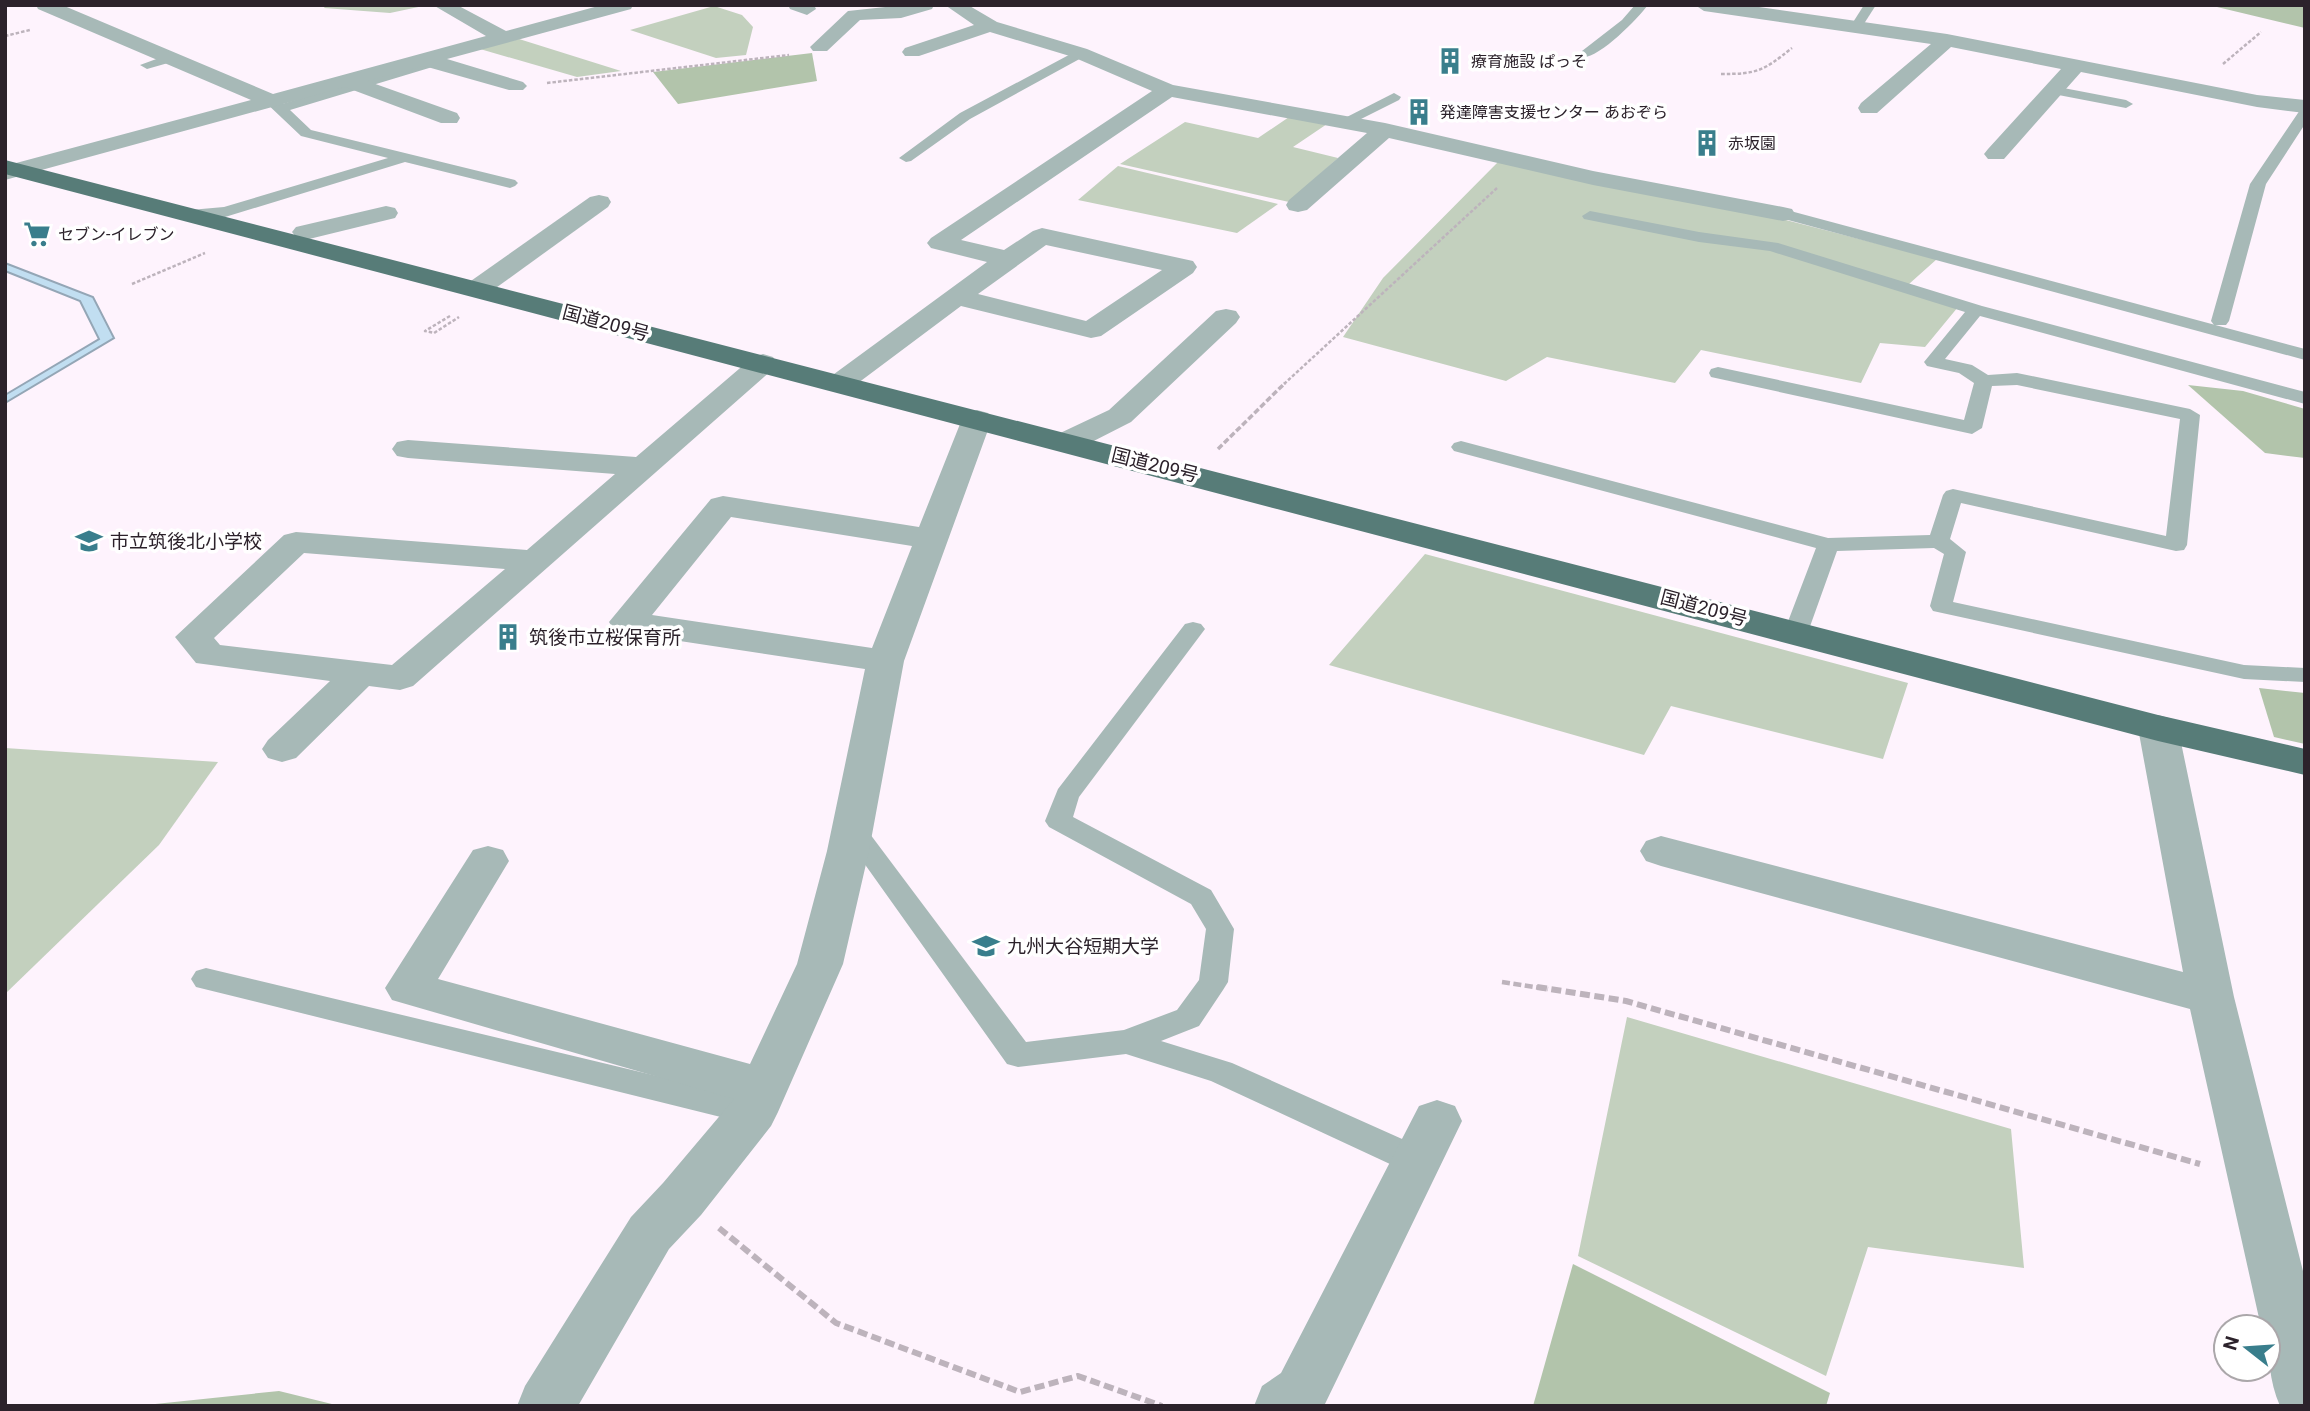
<svg xmlns="http://www.w3.org/2000/svg" width="2310" height="1411" font-family="Roboto,'Noto Sans JP',sans-serif">
  <style>
    .green { fill: #c3d0be }
    .forest { fill: #b2c4ab }
    .water { fill: #c1def1; stroke: #94a6b6; stroke-width: 2 }
    .lines { fill: none; stroke-linecap: round; stroke-linejoin: round }
    .path-far3 { stroke: #bdb3bc; stroke-width: 2.5; stroke-dasharray: 3.5 2; stroke-linecap: butt }
    .path-far2 { stroke: #bdb3bc; stroke-width: 3.5; stroke-dasharray: 6 2.5; stroke-linecap: butt }
    .path-far1 { stroke: #bdb3bc; stroke-width: 4.5; stroke-dasharray: 8 3.5; stroke-linecap: butt }
    .path { stroke: #bdb3bc; stroke-width: 6; stroke-dasharray: 10 4.5; stroke-linecap: butt }
    .service { fill: #a7b9b7; fill-rule: evenodd }
    .minor { fill: #a7b9b7; fill-rule: evenodd }
    .trunk { fill: #577c78; fill-rule: evenodd }
    .labels { text-anchor: middle; dominant-baseline: central; stroke-width: 7; stroke-linejoin: round; paint-order: stroke }
    .far-poi-label { font-size: 16px; fill: #2c222b; stroke: #fff; text-anchor: start }
    .street-label { font-size: 19px; fill: #2c222b; stroke: #fff }
    .poi-label { font-size: 19px; fill: #2c222b; stroke: #fff; text-anchor: start }
  </style>
  <rect width="100%" height="100%" fill="#fef3fd"/>
  <g class="green">
    <polygon points="326,5 428,5 390,13 324,8"/>
    <polygon points="714,6 742,15 753,27 746,55 716,58 630,30"/>
    <polygon points="519,39 621,71 577,77 480,49"/>
    <polygon points="1292,115 1330,122 1293,147 1338,158 1289,202 1120,164 1185,122 1258,138"/>
    <polygon points="1498,162 1782,219 1937,259 1909,284 1958,307 1925,347 1880,343 1861,383 1701,350 1675,383 1547,357 1506,381 1343,337 1383,278"/>
    <polygon points="1118,166 1278,204 1237,233 1078,200"/>
    <polygon points="1425,554 1908,683 1883,759 1671,706 1644,755 1329,665"/>
    <polygon points="5,748 218,762 159,845 5,994"/>
    <polygon points="1627,1017 2011,1129 2024,1268 1868,1247 1826,1376 1578,1256"/>
  </g>
  <g class="forest">
    <polygon points="2218,5 2305,5 2305,28 2217,7"/>
    <polygon points="812,53 817,81 678,104 653,72"/>
    <polygon points="2188,385 2243,391 2305,409 2305,458 2265,453"/>
    <polygon points="2259,688 2305,693 2305,744 2274,737"/>
    <polygon points="1573,1264 1830,1393 1826,1406 1533,1406"/>
    <polygon points="279,1391 340,1406 136,1406"/>
  </g>
  <polygon class="water" points="5,263 93,297 114,338 5,403 5,395 99,339 80,301 5,271"/>
  <g class="lines">
    <g class="path-far3">
      <polyline points="5,36 30,30"/>
      <polyline points="2223,64 2261,32"/>
      <path d="M1721 74C1758 74 1763 71 1792 48"/>
      <polyline points="547,83 789,55"/>
      <polyline points="132,284 205,253"/>
      <polyline points="450,316 425,331 434,333 459,317"/>
      <polyline points="1284,384 1497,188"/>
    </g>
    <polyline class="path-far2" points="1218,449 1285,383"/>
    <polyline class="path-far1" points="1502,982 1548,989"/>
    <g class="path">
      <polyline points="1537,987 1626,1001 2200,1164"/>
      <polyline points="719,1228 836,1323 1020,1392 1078,1376 1162,1406"/>
    </g>
    <g class="service">
      <path d="M1635 5H1648C1637 19 1599 59 1582 57V51L1622 20Z"/>
      <polygon points="1864,5 1876,5 1860,30 1852,30 1850,27"/>
      <polygon points="1080,49 1085,50 1085,56 970,119 911,161 906,162 899,158 960,113"/>
      <polygon points="170,54 175,55 175,61 147,69 140,65"/>
      <polygon points="434,58 440,62 439,65 290,110 311,130 515,180 518,183 515,186 510,188 405,162 225,217 190,220 182,215 190,210 224,207 388,158 301,136 263,100 270,96 282,104"/>
      <polygon points="2053,86 2126,100 2133,104 2126,108 2048,93 2046,90"/>
      <polygon points="1394,93 1401,97 1399,100 1349,125 1339,125 1337,122"/>
      <polygon points="2305,109 2305,124 2266,184 2229,321 2226,325 2214,325 2211,321 2250,184 2300,110"/>
      <polygon points="1783,209 2305,349 2305,360 1777,217 1775,214 1777,211"/>
      <polygon points="1590,211 1699,232 1778,243 1982,306 2305,392 2305,404 1980,316 1945,359 1972,365 1988,375 2017,373 2190,409 2200,415 2187,545 2184,550 2176,551 1961,503 1950,539 1966,552 1953,602 2244,665 2305,668 2305,682 2244,679 1933,611 1930,606 1944,554 1934,548 1837,551 1808,632 1804,637 1788,637 1784,632 1816,548 1454,451 1451,447 1454,443 1461,441 1828,538 1930,535 1943,495 1946,491 1953,489 2166,536 2180,419 2017,385 1992,386 1982,428 1972,434 1711,377 1709,373 1711,369 1718,367 1964,420 1974,383 1959,373 1927,366 1924,362 1965,312 1770,251 1699,242 1584,219 1582,216"/>
      <polygon points="1193,622 1201,624 1205,629 1079,797 1073,817 1211,890 1234,929 1228,982 1223,990 1199,1026 1161,1041 1232,1063 1429,1151 1433,1161 1429,1171 1417,1175 1405,1171 1211,1081 1126,1054 1018,1067 1007,1064 839,828 843,822 852,819 861,822 1026,1042 1124,1030 1177,1010 1199,980 1206,929 1191,904 1049,827 1045,821 1058,789 1185,624"/>
      <polygon points="206,968 753,1099 764,1103 769,1112 764,1121 753,1125 196,987 191,979 196,971"/>
    </g>
    <g class="minor">
      <polygon points="36,5 62,5 273,94 486,36 433,5 457,5 506,31 602,5 633,5 631,9 447,59 523,82 527,86 523,90 509,90 424,66 367,81 457,113 460,118 457,123 441,123 345,87 5,180 5,166 251,100 38,9"/>
      <polygon points="788,5 814,5 816,9 807,15 790,9"/>
      <polygon points="904,5 934,5 932,9 901,18 860,20 827,51 813,51 810,47 848,11"/>
      <path d="M945 5H968L997 22 1087 49 1173 85 1385 123 1593 171 1783 207 1792 209 1795 214 1792 219 1783 221 1593 185 1389 138 1307 210 1298 212 1289 210 1286 205 1289 200 1367 133 1172 97 961 240 1004 250 1033 231 1042 228 1193 261 1197 267 1193 273 1101 336 1091 338 961 306 850 389 840 392 830 389 825 383 830 377 987 262 931 248 927 243 931 238 1152 91 1073 57 990 32 919 56H905L902 52 905 48 974 25ZM1046 245 1162 270 1086 321 978 294Z"/>
      <polygon points="1695,5 1745,5 1947,34 2257,95 2305,100 2305,113 2257,107 2081,72 2004,159 1988,159 1984,154 1988,149 2061,69 1951,47 1877,113 1861,113 1858,108 1861,103 1931,44 1704,11"/>
      <polygon points="599,195 608,197 611,202 608,207 486,295 477,297 468,295 464,289 468,283 590,197"/>
      <polygon points="386,206 395,208 398,213 395,218 305,240 296,237 292,232 296,227"/>
      <polygon points="1226,309 1236,311 1240,317 1236,323 1131,422 1078,449 1067,451 1056,449 1051,442 1056,435 1109,410 1216,311"/>
      <path d="M763 354 773 357 777 363 773 369 413 686 400 690 369 686 296 758 282 762 268 758 262 749 268 740 330 681 196 663 175 637 284 535 296 532 527 550 615 474 408 458 397 456 392 449 397 442 408 440 636 457 753 357ZM304 553 505 569 392 665 220 645 214 638Z"/>
      <path d="M977 410 988 413 992 419 904 661 869 851 843 964 778 1112 771 1126 701 1215 669 1249 578 1406H517L525 1386 631 1217 663 1183 734 1099 392 1000 385 988 473 850 488 846 503 850 509 861 438 979 750 1064 797 964 827 851 865 669 627 633 614 630 609 622 711 499 723 496 919 527 962 419 966 413ZM731 517 912 546 872 648 652 615Z"/>
      <path d="M2158 715 2172 719 2178 728 2234 997 2305 1279V1406H2280C2269 1381 2268 1354 2268 1327H2261L2190 1009 1661 866 1646 861 1640 851 1646 841 1661 836 2183 972 2138 728 2144 719Z"/>
      <polygon points="1437,1100 1455,1106 1462,1121 1324,1406 1254,1406 1262,1386 1281,1373 1419,1106"/>
    </g>
    <polygon class="trunk" points="5,160 2158,715 2305,749 2305,775 2158,741 5,174"/>
  </g>
  <defs>
    <symbol id="building-bare" viewBox="-9 -9 18 18"><path d="M-4-6H4V6H1V3H-1V6H-4ZM-2.5-4.3h1.7v1.8h-1.7ZM.8-4.3h1.7v1.8H.8ZM-2.5-1h1.7V.8h-1.7ZM.8-1h1.7V.8H.8Z" fill="#397e8c" stroke="#fff" stroke-width="2.5" paint-order="stroke"/></symbol>
    <symbol id="supermarket-bare" viewBox="-9 -9 18 18"><path d="M-6-5.5h2.5l.6 2H6L4.5 2H-2.5L-4.4-4H-6ZM-1.5 3.2a1.3 1.3 0 1 0 .1 0ZM3 3.2a1.3 1.3 0 1 0 .1 0Z" fill="#397e8c" stroke="#fff" stroke-width="2.5" paint-order="stroke"/></symbol>
    <symbol id="school-bare" viewBox="-9 -9 18 18"><path d="M0-5L7-2L0 1L-7-2ZM-4 1L0 2.5L4 1V4Q0 6-4 4Z" fill="#397e8c" stroke="#fff" stroke-width="2.5" paint-order="stroke"/></symbol>
    <symbol id="university-bare" viewBox="-9 -9 18 18"><path d="M0-5L7-2L0 1L-7-2ZM-4 1L0 2.5L4 1V4Q0 6-4 4Z" fill="#397e8c" stroke="#fff" stroke-width="2.5" paint-order="stroke"/></symbol>
  </defs>
  <g fill-rule="evenodd">
    <use href="#building-bare" x="1431" y="42" width="38" height="38"/>
    <use href="#building-bare" x="1400" y="93" width="38" height="38"/>
    <use href="#building-bare" x="1688" y="124" width="38" height="38"/>
    <use href="#supermarket-bare" x="18" y="215" width="38" height="38"/>
    <use href="#school-bare" x="70" y="522" width="38" height="38"/>
    <use href="#building-bare" x="489" y="618" width="38" height="38"/>
    <use href="#university-bare" x="967" y="927" width="38" height="38"/>
  </g>
  <g class="labels">
    <g class="far-poi-label">
      <text x="1471" y="61">療育施設 ぱっそ</text>
      <text x="1440" y="112">発達障害支援センター あおぞら</text>
      <text x="1728" y="143">赤坂園</text>
      <text x="58" y="234">セブン-イレブン</text>
    </g>
    <g class="street-label">
      <text transform="translate(606 323) rotate(15)">国道209号</text>
      <text transform="translate(1155 465) rotate(14)">国道209号</text>
      <text transform="translate(1704 608) rotate(15)">国道209号</text>
    </g>
    <g class="poi-label">
      <text x="110" y="541">市立筑後北小学校</text>
      <text x="529" y="637">筑後市立桜保育所</text>
      <text x="1007" y="946">九州大谷短期大学</text>
    </g>
  </g>
  <rect width="2310" height="1411" fill="none" stroke="#2c222b" stroke-width="14"/>
  <g transform="translate(2247 1348) rotate(287)"><circle r="33" fill="#ffffff" stroke="#aba7aa" stroke-width="2"/>
  <path d="M0-5L12 26L0 18L-12 26Z" fill="#397e8c"/>
  <text y="-10" font-size="19" font-weight="bold" text-anchor="middle" fill="#2c222b">N</text>
  </g>
</svg>
